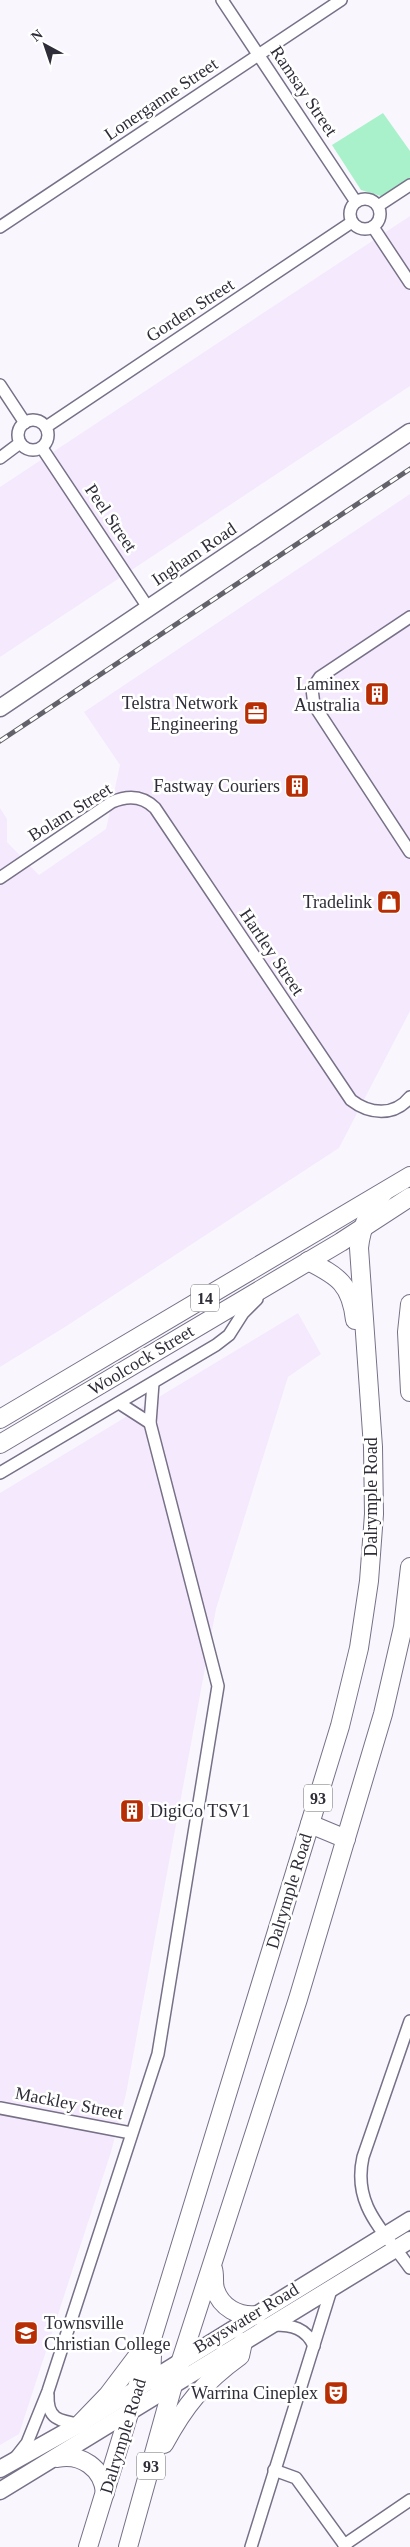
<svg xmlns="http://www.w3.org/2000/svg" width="410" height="2547" font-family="'Times New Roman',serif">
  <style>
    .industrial { fill: #f5e9fd }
    .green { fill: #a8f1cb }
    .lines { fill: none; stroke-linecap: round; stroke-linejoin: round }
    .minor-casing { stroke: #777188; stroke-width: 14 }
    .secondary-casing { stroke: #777188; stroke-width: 19 }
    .primary-casing { stroke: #777188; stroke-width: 20 }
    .minor { stroke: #fff; stroke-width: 11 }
    .secondary { stroke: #fff; stroke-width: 16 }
    .primary { stroke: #fff; stroke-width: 18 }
    .rail-casing { stroke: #63616a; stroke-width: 5 }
    .rail { stroke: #fff; stroke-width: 3; stroke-dasharray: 9; stroke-linecap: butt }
    .labels { text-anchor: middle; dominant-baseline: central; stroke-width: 5; stroke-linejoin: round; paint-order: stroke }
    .shield { fill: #fff; stroke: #6d6c73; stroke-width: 1 }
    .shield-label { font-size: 16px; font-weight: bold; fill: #2f2d37 }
    .street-label { font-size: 18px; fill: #2f2d37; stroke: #fff }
    .poi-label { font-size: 18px; fill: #2f2d37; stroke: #fff; text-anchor: end }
  </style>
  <rect width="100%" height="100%" fill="#f9f7fd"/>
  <g class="industrial">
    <polygon points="410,216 410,386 0,657 0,487"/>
    <polygon points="410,494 410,1011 339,1148 65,1327 0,1367 0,808 7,819 7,842 39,875 106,829 120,765 84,712"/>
    <polygon points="298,1313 321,1354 288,1377 216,1609 126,2094 111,2152 19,2434 0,2445 0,1493"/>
  </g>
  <polygon class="green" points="383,113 410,151 410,180 384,197 361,190 332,145"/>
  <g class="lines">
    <defs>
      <g id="minor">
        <polyline points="222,0 356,202"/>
        <circle cx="365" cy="214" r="15"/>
        <polyline points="378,206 410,185"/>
        <polyline points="0,227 341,0"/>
        <polyline points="373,227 410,283"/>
        <polyline points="0,385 25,423"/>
        <circle cx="33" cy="435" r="15"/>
        <polyline points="46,427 352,222"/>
        <polyline points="42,448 149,609"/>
        <polyline points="0,458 20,443"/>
        <polyline points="410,617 320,677 312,689 314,705 410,852"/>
        <path d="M0 878 112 802C128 795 143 796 155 808L351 1100C369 1114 394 1117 410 1097"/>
        <polyline points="119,1403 150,1423"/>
        <polyline points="0,1473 216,1345 229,1335 243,1313 257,1299"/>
        <path d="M410 2021 363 2157C352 2206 384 2231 410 2268"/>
        <polyline points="0,2108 131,2133"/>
        <path d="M274 2325C292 2325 306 2328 314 2346"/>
        <path d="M48 2395C47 2419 59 2421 80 2424"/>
        <polyline points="16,2457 27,2443 48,2391 158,2054 218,1686 150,1423 153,1383"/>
        <polyline points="274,2470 296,2478 346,2547"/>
        <polyline points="344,2545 410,2500"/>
        <polyline points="251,2547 331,2290"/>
      </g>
      <g id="secondary">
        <polyline points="0,708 410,432"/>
        <polyline points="0,2469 80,2424 410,2220"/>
        <polyline points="0,2491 410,2240"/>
      </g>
      <g id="primary">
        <path d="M308 1261C338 1276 351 1284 355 1320"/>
        <polyline points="410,1304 407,1332 410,1392"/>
        <polyline points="0,1419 410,1176"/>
        <polyline points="0,1444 341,1242 410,1197"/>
        <polyline points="310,1824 346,1839"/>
        <path d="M213 2269C215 2275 213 2282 215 2289 221 2308 239 2317 257 2315"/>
        <path d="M152 2355C151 2372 150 2389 173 2385"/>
        <polyline points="80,2424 108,2395 145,2346"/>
        <path d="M164 2444C185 2405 204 2382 240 2356L243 2342"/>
        <path d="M57 2458C81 2453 103 2468 105 2493"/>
        <path d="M88 2547 340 1726 359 1648 369 1581 374 1514 373 1447 359 1248C361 1227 370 1208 384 1192"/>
        <polyline points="128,2547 173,2385 298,1999 383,1714 403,1627 410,1567"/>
      </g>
    </defs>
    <use href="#minor" class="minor-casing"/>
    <use href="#secondary" class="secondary-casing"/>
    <use href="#primary" class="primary-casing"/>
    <use href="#minor" class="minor"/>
    <use href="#secondary" class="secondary"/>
    <use href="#primary" class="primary"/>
    <defs>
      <polyline id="rail" points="0,741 410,469"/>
    </defs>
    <use href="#rail" class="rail-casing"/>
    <use href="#rail" class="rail"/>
  </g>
  <defs>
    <symbol id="building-square" viewBox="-11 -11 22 22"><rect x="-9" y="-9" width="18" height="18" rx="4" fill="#b72d04" stroke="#fff"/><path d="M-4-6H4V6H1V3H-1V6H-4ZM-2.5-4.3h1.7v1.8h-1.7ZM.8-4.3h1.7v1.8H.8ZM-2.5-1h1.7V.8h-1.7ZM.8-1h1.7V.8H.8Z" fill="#fff"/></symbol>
    <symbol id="office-square" viewBox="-11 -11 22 22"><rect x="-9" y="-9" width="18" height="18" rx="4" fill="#b72d04" stroke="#fff"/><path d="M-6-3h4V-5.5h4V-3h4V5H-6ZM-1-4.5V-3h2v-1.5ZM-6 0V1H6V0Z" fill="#fff"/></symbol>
    <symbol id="shop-square" viewBox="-11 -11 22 22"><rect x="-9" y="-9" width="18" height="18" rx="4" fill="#b72d04" stroke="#fff"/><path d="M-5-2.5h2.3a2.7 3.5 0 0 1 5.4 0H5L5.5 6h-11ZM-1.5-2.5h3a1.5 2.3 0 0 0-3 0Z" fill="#fff"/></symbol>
    <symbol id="school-square" viewBox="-11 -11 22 22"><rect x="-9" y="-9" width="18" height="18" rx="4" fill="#b72d04" stroke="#fff"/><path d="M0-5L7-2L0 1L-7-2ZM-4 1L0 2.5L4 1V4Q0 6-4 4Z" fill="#fff"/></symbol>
    <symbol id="theatre-square" viewBox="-11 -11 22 22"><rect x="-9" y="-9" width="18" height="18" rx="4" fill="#b72d04" stroke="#fff"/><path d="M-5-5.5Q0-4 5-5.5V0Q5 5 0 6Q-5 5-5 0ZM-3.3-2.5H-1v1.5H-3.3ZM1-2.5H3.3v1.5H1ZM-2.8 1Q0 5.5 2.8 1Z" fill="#fff"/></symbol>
  </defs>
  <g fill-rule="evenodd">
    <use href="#building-square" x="363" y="680" width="28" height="28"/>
    <use href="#office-square" x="242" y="699" width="28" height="28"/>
    <use href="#building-square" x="283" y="772" width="28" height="28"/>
    <use href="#shop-square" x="375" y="888" width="28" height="28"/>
    <use href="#building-square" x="118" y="1797" width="28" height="28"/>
    <use href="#school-square" x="12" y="2319" width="28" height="28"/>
    <use href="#theatre-square" x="322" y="2379" width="28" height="28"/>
  </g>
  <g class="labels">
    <g class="shield">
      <rect x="191" y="1284.5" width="28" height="27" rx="4"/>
      <rect x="304" y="1784.5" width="28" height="27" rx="4"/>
      <rect x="137" y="2452.5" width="28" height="27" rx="4"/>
    </g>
    <g class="shield-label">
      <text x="205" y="1298">14</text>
      <text x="318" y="1798">93</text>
      <text x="151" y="2466">93</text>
    </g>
    <g class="street-label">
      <text transform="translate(304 91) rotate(56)">Ramsay Street</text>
      <text transform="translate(161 99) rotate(-34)">Lonerganne Street</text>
      <text transform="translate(190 310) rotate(-33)">Gorden Street</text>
      <text transform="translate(111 518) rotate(56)">Peel Street</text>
      <text transform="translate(194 554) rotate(-34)">Ingham Road</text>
      <text transform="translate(70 812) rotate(-32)">Bolam Street</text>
      <text transform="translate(272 952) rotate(56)">Hartley Street</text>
      <text transform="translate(141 1360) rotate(-31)">Woolcock Street</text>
      <text transform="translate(371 1497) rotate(-90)">Dalrymple Road</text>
      <text transform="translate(289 1891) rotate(-73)">Dalrymple Road</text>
      <text transform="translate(69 2103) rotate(11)">Mackley Street</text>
      <text transform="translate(246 2318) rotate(-31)">Bayswater Road</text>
      <text transform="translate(123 2436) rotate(-73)">Dalrymple Road</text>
    </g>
    <g class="poi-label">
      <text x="360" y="684">Laminex<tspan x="360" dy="21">Australia</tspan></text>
      <text x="238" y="703">Telstra Network<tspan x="238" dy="21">Engineering</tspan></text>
      <text x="280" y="786">Fastway Couriers</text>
      <text x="372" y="902">Tradelink</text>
      <text x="150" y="1811" text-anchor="start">DigiCo TSV1</text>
      <text x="44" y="2323" text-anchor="start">Townsville<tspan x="44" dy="21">Christian College</tspan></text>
      <text x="318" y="2393">Warrina Cineplex</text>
    </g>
  </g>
  <g transform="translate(45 45) rotate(320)" stroke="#ffffff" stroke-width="4" paint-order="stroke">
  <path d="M0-4L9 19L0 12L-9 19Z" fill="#2f2d37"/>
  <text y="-8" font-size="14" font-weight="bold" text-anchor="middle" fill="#2f2d37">N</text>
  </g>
</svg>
